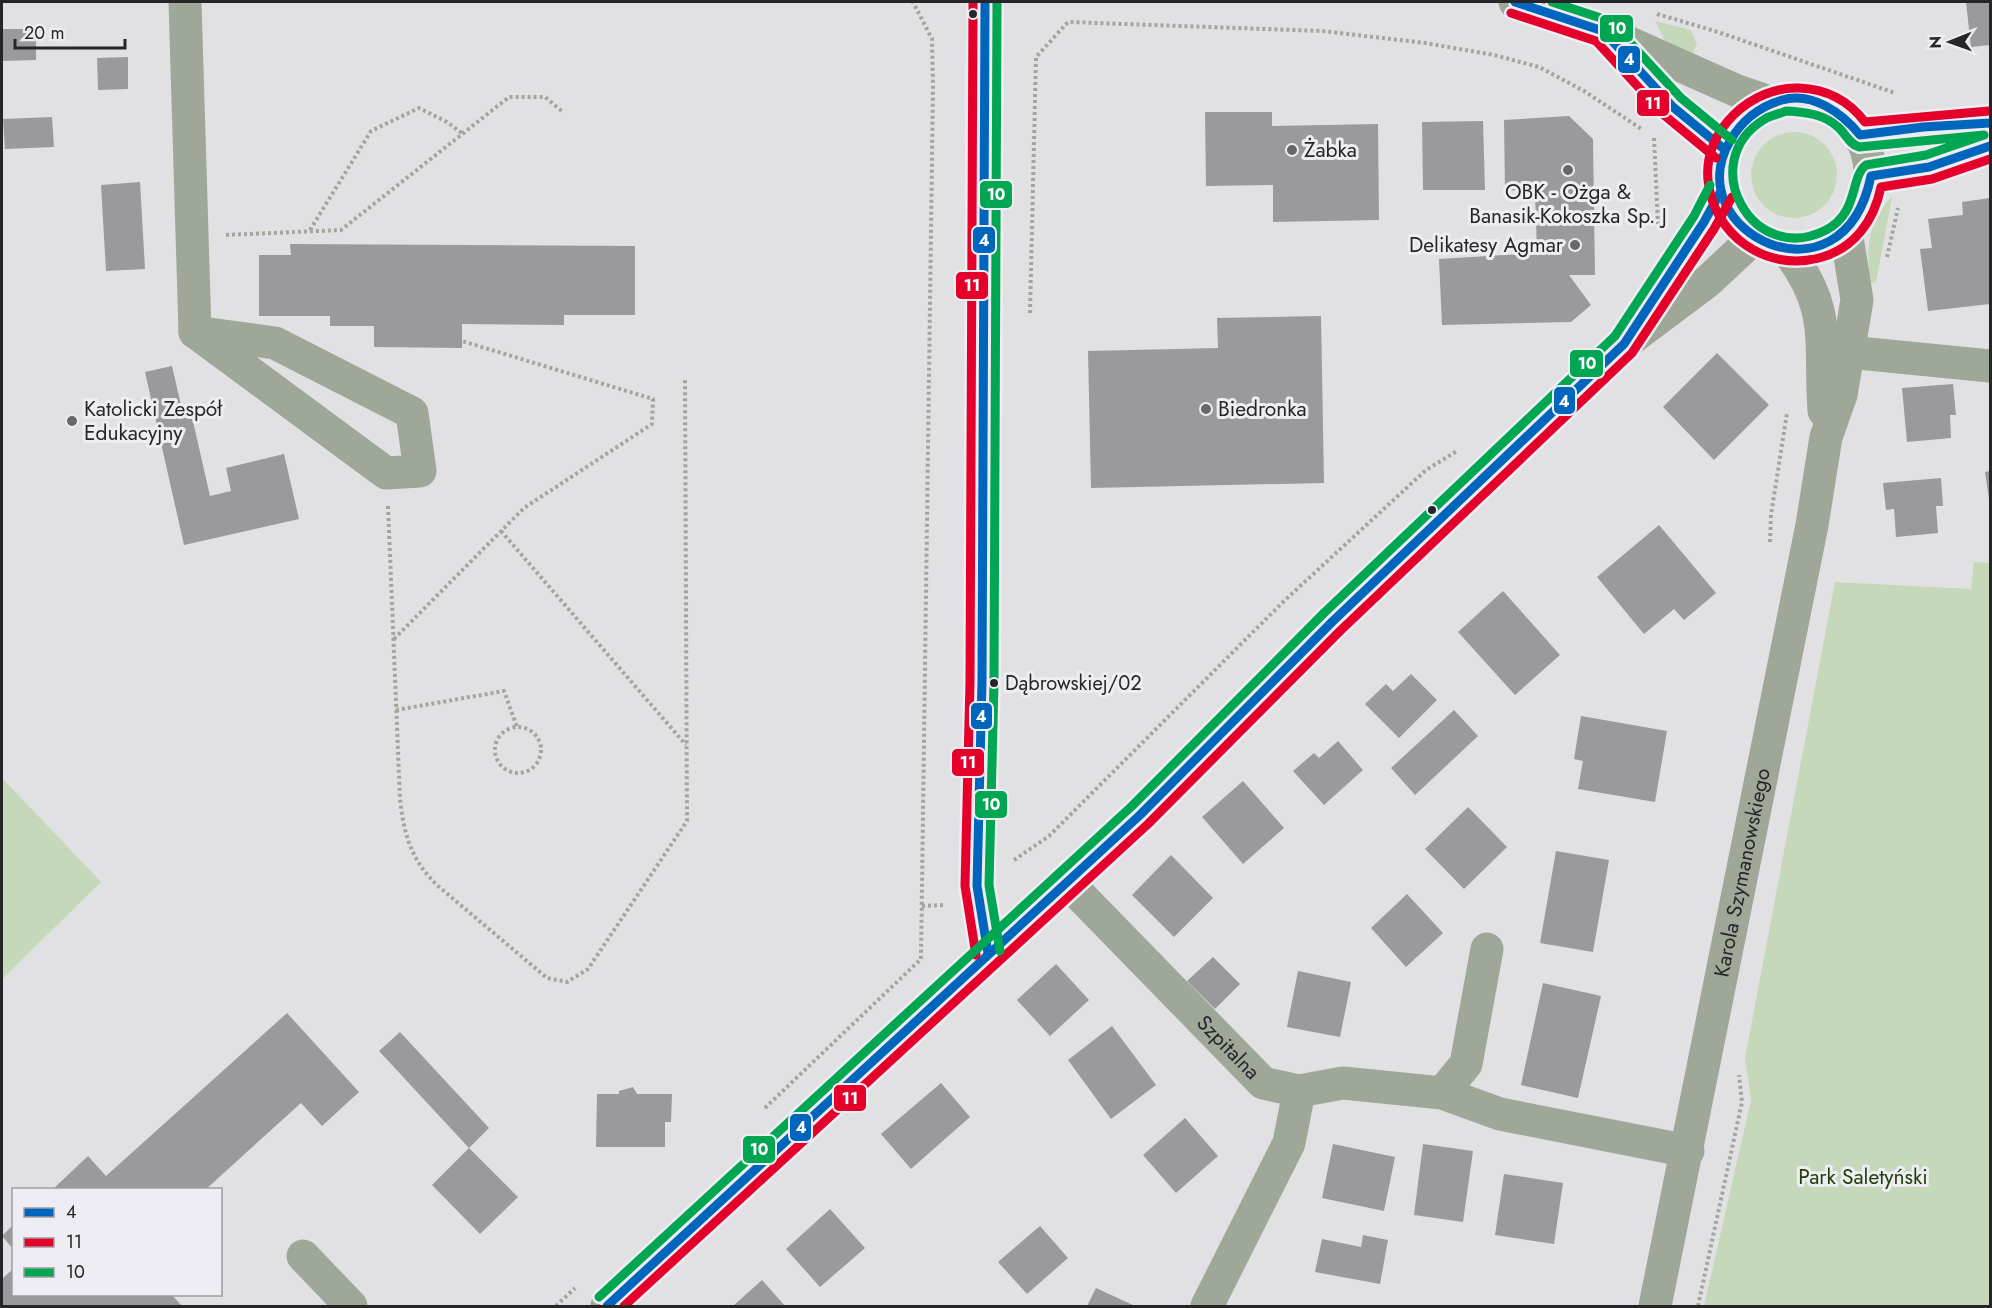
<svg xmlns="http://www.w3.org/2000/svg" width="1992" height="1308" font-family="Jost,sans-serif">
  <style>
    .green { fill: #c5d8b9 }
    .building { fill: #9a9a9c }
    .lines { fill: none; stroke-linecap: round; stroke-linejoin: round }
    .path { stroke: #a1a79e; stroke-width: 4; stroke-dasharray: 3 3; stroke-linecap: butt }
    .minor { stroke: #9fa799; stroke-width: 33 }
    .bus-1-casing { stroke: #ededf3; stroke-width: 14 }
    .bus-2-casing { stroke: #ededf3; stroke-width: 14 }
    .bus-3-casing { stroke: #ededf3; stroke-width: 14 }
    .bus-1 { stroke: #0065bd; stroke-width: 9 }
    .bus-2 { stroke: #e4002b; stroke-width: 9 }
    .bus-3 { stroke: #00a651; stroke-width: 9 }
    .bus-dot { fill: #262628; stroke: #ededf3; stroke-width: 2 }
    .poi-dot { fill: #67676a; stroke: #ededf3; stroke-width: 2 }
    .labels { text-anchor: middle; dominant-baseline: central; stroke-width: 6; stroke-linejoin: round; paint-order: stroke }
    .bus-label { font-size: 20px; fill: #262628; stroke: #ededf3; text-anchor: start }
    .poi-label { font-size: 21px; fill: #262628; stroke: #ededf3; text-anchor: start }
    .street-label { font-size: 21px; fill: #262628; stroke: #ededf3 }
    .park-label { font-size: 21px; fill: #223d05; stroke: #ededf3 }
    .line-badge { stroke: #ededf3; stroke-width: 2 }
    .badge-label { font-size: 16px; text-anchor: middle; font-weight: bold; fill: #fff }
  </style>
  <rect width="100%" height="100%" fill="#e1e1e4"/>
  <g class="green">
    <polygon points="1655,21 1691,30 1697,44 1690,57 1666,42"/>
    <circle cx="1794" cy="175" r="43"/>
    <path d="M1892 197 1876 282 1870 283C1866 250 1867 221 1892 197Z"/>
    <polygon points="1974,562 1990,563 1990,1306 1704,1306 1751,1100 1745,1058 1835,582 1971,589"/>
    <polygon points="2,778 101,882 2,979"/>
  </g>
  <g class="building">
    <polygon points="1966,2 1990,2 1990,45 1971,47"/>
    <polygon points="2,29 36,29 36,60 2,61"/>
    <polygon points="128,57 128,89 98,90 97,58"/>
    <polygon points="1205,112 1272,112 1272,126 1378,124 1379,220 1273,222 1273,185 1206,186"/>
    <polygon points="1569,116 1593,139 1595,275 1569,275 1591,305 1571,322 1442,325 1439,259 1537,253 1535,191 1505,190 1504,120"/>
    <polygon points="52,117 54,147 5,149 3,119"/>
    <polygon points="1483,121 1485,190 1423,190 1422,122"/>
    <polygon points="140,182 145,269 106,271 101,185"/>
    <polygon points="1990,198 1990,304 1928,311 1920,249 1932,248 1928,219 1963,215 1962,202"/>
    <polygon points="290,244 635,246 635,315 564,315 564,325 462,324 462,348 374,347 374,326 330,326 330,316 259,316 259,255 291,255"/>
    <polygon points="1321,316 1324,483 1091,488 1088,351 1218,348 1217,318"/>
    <polygon points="1717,353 1769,405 1714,460 1663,407"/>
    <polygon points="172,366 184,418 192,417 210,496 231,491 226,468 284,454 299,519 184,545 145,372"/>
    <polygon points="1953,384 1956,415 1950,415 1951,438 1907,442 1902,388"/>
    <polygon points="1990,471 1990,499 1989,499 1985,472"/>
    <polygon points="1941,478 1943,506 1936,506 1938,533 1896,537 1894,509 1886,510 1883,483"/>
    <polygon points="1659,525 1716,593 1684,620 1674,609 1644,634 1597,577"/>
    <polygon points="1503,591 1560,655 1515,695 1458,632"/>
    <polygon points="1411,674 1437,700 1399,738 1365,704 1386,684 1393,691"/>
    <polygon points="1454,710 1478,736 1415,795 1391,768"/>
    <polygon points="1581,716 1667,731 1655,802 1578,789 1583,761 1574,759"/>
    <polygon points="1338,741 1363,770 1324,805 1293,771 1314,753 1319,758"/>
    <polygon points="1243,781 1284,828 1243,864 1202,817"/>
    <polygon points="1468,807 1507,847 1464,889 1425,849"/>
    <polygon points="1556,851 1609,860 1593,952 1540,943"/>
    <polygon points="1171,855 1213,898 1174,937 1132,895"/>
    <polygon points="1407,894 1443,933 1406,967 1371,928"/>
    <polygon points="1213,957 1240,984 1215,1009 1187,981"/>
    <polygon points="1056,964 1089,1000 1050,1036 1017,1000"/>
    <polygon points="1298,971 1351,982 1340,1037 1287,1027"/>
    <polygon points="1543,983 1601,996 1578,1098 1521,1085"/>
    <polygon points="287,1013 359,1092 322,1126 301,1103 205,1190 52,1190 88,1156 106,1176"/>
    <polygon points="1112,1026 1156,1085 1111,1119 1068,1060"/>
    <polygon points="400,1032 489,1128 469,1148 379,1051"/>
    <polygon points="941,1083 970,1117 911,1169 881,1134"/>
    <polygon points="633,1087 637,1094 672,1094 671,1122 665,1122 665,1147 596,1147 597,1094 619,1094 619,1091"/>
    <polygon points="1185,1118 1218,1156 1176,1193 1143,1155"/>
    <polygon points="1333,1144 1395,1157 1384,1211 1322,1198"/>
    <polygon points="1423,1144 1473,1151 1463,1222 1414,1215"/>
    <polygon points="469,1148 518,1197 480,1234 432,1185"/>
    <polygon points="1504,1174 1563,1183 1554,1244 1495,1235"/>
    <polygon points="830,1209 865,1248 820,1287 786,1249"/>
    <polygon points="14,1224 14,1250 2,1236"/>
    <polygon points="1040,1226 1068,1258 1027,1294 998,1262"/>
    <polygon points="1363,1235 1388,1240 1380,1284 1315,1272 1322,1239 1361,1247"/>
    <polygon points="14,1268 14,1294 171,1294 182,1306 2,1306 2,1279"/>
    <polygon points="762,1280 785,1306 733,1306"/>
    <polygon points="1096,1288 1135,1306 1087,1306"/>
  </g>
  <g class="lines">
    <g class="path">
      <polyline points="1657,14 1718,32 1895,93"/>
      <polyline points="1654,138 1658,224"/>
      <polyline points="310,230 371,131 419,108 447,122 463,134"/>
      <polyline points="226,235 341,230 509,97 545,97 563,112"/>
      <polyline points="1887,257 1898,208"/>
      <polyline points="1030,313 1036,57 1068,22 1322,31 1425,43 1494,55 1539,67 1584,91 1643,130"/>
      <path d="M388 506 400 799C404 835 411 860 438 886L547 978 567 982 588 969 687 821 685 380"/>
      <polyline points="501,531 686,745"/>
      <polyline points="1770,542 1771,515 1787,413"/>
      <polyline points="394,639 524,508 652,424 653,399 462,341"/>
      <polyline points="396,710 504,691 517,727"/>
      <circle cx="518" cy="750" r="23"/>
      <polyline points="1014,860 1049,836 1284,601 1426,470 1457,451"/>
      <polyline points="922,906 945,905"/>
      <polyline points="765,1108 921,959 933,86 932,39 913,2"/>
      <polyline points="556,1306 575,1288"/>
      <polyline points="1698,1306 1742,1102 1739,1075"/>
    </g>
    <g class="minor">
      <polyline points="185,2 195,332"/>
      <polyline points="985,2 982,682 977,886 988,953"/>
      <polyline points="1515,2 1603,31 1735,90 1770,102"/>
      <polyline points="1613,42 1673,107 1724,149"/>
      <circle cx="1795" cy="174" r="75"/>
      <polyline points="1860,135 1923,127 1990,123"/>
      <polyline points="1871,176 1929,167 1990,146"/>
      <path d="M1786 249C1833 309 1819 341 1824 411"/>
      <polyline points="1638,324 1721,191"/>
      <polygon points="195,332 275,343 412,413 420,471 386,473"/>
      <polyline points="1828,350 1990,366"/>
      <path id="s1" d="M1067 882 1263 1083 1299 1091 1343 1083 1442 1093 1500 1114 1688 1151"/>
      <polyline points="1442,1093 1466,1064 1487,949"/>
      <polyline points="303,1256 351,1306"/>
      <polyline points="607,1306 1140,815 1332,622 1624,344 1708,281 1754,238"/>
      <polyline points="1207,1306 1289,1143 1299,1091"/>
      <path id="s2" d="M1655 1306 1812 525 1826 437 1841 395 1857 300 1846 231"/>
    </g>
    <defs>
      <g id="bus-1">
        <polyline points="985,2 982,682 977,886 988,953"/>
        <polyline points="1515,2 1603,31 1673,107 1724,149"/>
        <path d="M1990 123 1923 127 1860 135C1842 113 1812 91 1782 100 1758 107 1742 120 1730 141 1677 232 1843 313 1871 176L1929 167 1990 146"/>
        <polyline points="607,1306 1140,815 1332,622 1624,344 1704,222 1721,191"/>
      </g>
      <g id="bus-2">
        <polyline points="973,2 970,682 965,886 976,955"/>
        <polyline points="1511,13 1596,41 1664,115 1716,158"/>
        <path d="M1989 111 1865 122C1849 101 1826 89 1799 88 1752 86 1703 130 1708 180 1713 235 1766 272 1819 258 1854 249 1874 221 1881 187L1932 179 1990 159"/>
        <polyline points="624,1306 1148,824 1340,631 1632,353 1714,229 1732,197"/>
      </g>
      <g id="bus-3">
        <polyline points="997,2 994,682 989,885 1000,951"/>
        <polyline points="1552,2 1610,21 1681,98 1732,140"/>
        <path d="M1786 111C1805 112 1824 114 1838 127 1846 134 1849 144 1859 147L1984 135 1926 155 1866 165C1850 177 1859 213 1826 230 1752 268 1694 161 1765 119 1771 115 1780 114 1786 111Z"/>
        <polyline points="599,1297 1132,806 1324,613 1615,336 1694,216 1710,185"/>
      </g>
    </defs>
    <use href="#bus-1" class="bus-1-casing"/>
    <use href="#bus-2" class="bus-2-casing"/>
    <use href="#bus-3" class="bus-3-casing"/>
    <use href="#bus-1" class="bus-1"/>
    <use href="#bus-2" class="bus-2"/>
    <use href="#bus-3" class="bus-3"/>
  </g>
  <g class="bus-dot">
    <circle cx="973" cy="14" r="5"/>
    <circle cx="1432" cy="510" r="5"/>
    <circle cx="994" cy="683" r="5"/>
  </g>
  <g class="poi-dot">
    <circle cx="1292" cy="150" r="6"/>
    <circle cx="1568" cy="170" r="6"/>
    <circle cx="1575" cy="245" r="6"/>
    <circle cx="1206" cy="409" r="6"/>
    <circle cx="72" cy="421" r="6"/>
  </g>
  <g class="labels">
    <g class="bus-label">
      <text x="1005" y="683">Dąbrowskiej/02</text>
    </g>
    <g class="poi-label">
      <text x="1304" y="150">Żabka</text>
      <text x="1568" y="192" text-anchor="middle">OBK - Ożga &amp;<tspan x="1568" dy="24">Banasik-Kokoszka Sp. J</tspan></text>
      <text x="1563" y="245" text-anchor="end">Delikatesy Agmar</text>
      <text x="84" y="409">Katolicki Zespół<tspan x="84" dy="24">Edukacyjny</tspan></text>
      <text x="1218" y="409">Biedronka</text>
    </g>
    <g class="street-label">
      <text stroke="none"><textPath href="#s2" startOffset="442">Karola Szymanowskiego</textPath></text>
      <text stroke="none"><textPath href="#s1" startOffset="231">Szpitalna</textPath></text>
    </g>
    <g class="park-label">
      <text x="1863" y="1177">Park Saletyński</text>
    </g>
  </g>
  <g class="line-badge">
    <rect x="1599" y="14" width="35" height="29" rx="6" fill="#00a651"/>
    <rect x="1617" y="45" width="24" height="29" rx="6" fill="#0065bd"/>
    <rect x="1636" y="89" width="34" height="28" rx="6" fill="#e4002b"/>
    <rect x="979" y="180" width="34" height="29" rx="6" fill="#00a651"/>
    <rect x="972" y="226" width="24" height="28" rx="6" fill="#0065bd"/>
    <rect x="955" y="271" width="34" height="29" rx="6" fill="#e4002b"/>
    <rect x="1569" y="349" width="35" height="29" rx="6" fill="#00a651"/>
    <rect x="1553" y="386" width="23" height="29" rx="6" fill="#0065bd"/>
    <rect x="970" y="702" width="23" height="28" rx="6" fill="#0065bd"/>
    <rect x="951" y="748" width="34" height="29" rx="6" fill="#e4002b"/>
    <rect x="974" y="790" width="34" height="29" rx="6" fill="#00a651"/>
    <rect x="833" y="1084" width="34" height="28" rx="6" fill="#e4002b"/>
    <rect x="789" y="1113" width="23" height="29" rx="6" fill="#0065bd"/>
    <rect x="742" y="1135" width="34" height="29" rx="6" fill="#00a651"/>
  </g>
  <g class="badge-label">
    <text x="1617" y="34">10</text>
    <text x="1629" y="65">4</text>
    <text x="1653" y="109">11</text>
    <text x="996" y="200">10</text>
    <text x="984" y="246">4</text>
    <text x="972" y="291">11</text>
    <text x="1587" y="369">10</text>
    <text x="1564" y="407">4</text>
    <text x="981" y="722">4</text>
    <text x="968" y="768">11</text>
    <text x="991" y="810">10</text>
    <text x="850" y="1104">11</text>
    <text x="801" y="1133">4</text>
    <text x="759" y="1155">10</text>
  </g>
  <rect width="1992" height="1308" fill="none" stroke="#262628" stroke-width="6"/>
  <rect x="12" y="1188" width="210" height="108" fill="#ededf3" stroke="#9d9da2" stroke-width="1.5"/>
  <rect x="24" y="1208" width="30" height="9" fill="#0065bd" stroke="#9d9da2" stroke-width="1.5"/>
  <text x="66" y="1218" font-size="18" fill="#262628">4</text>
  <rect x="24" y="1238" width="30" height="9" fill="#e4002b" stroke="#9d9da2" stroke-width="1.5"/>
  <text x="66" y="1248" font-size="18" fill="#262628">11</text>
  <rect x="24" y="1268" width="30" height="9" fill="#00a651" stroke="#9d9da2" stroke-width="1.5"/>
  <text x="66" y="1278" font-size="18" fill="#262628">10</text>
  <g transform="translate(1950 42) rotate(269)" stroke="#ededf3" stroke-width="4.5" paint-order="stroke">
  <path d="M0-4.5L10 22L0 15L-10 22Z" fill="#262628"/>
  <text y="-9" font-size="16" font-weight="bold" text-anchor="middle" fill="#262628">N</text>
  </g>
  <path d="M15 39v9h110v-9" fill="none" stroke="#262628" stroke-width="3"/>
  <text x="24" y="39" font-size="18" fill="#262628" stroke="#ededf3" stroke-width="4.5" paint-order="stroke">20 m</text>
</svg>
